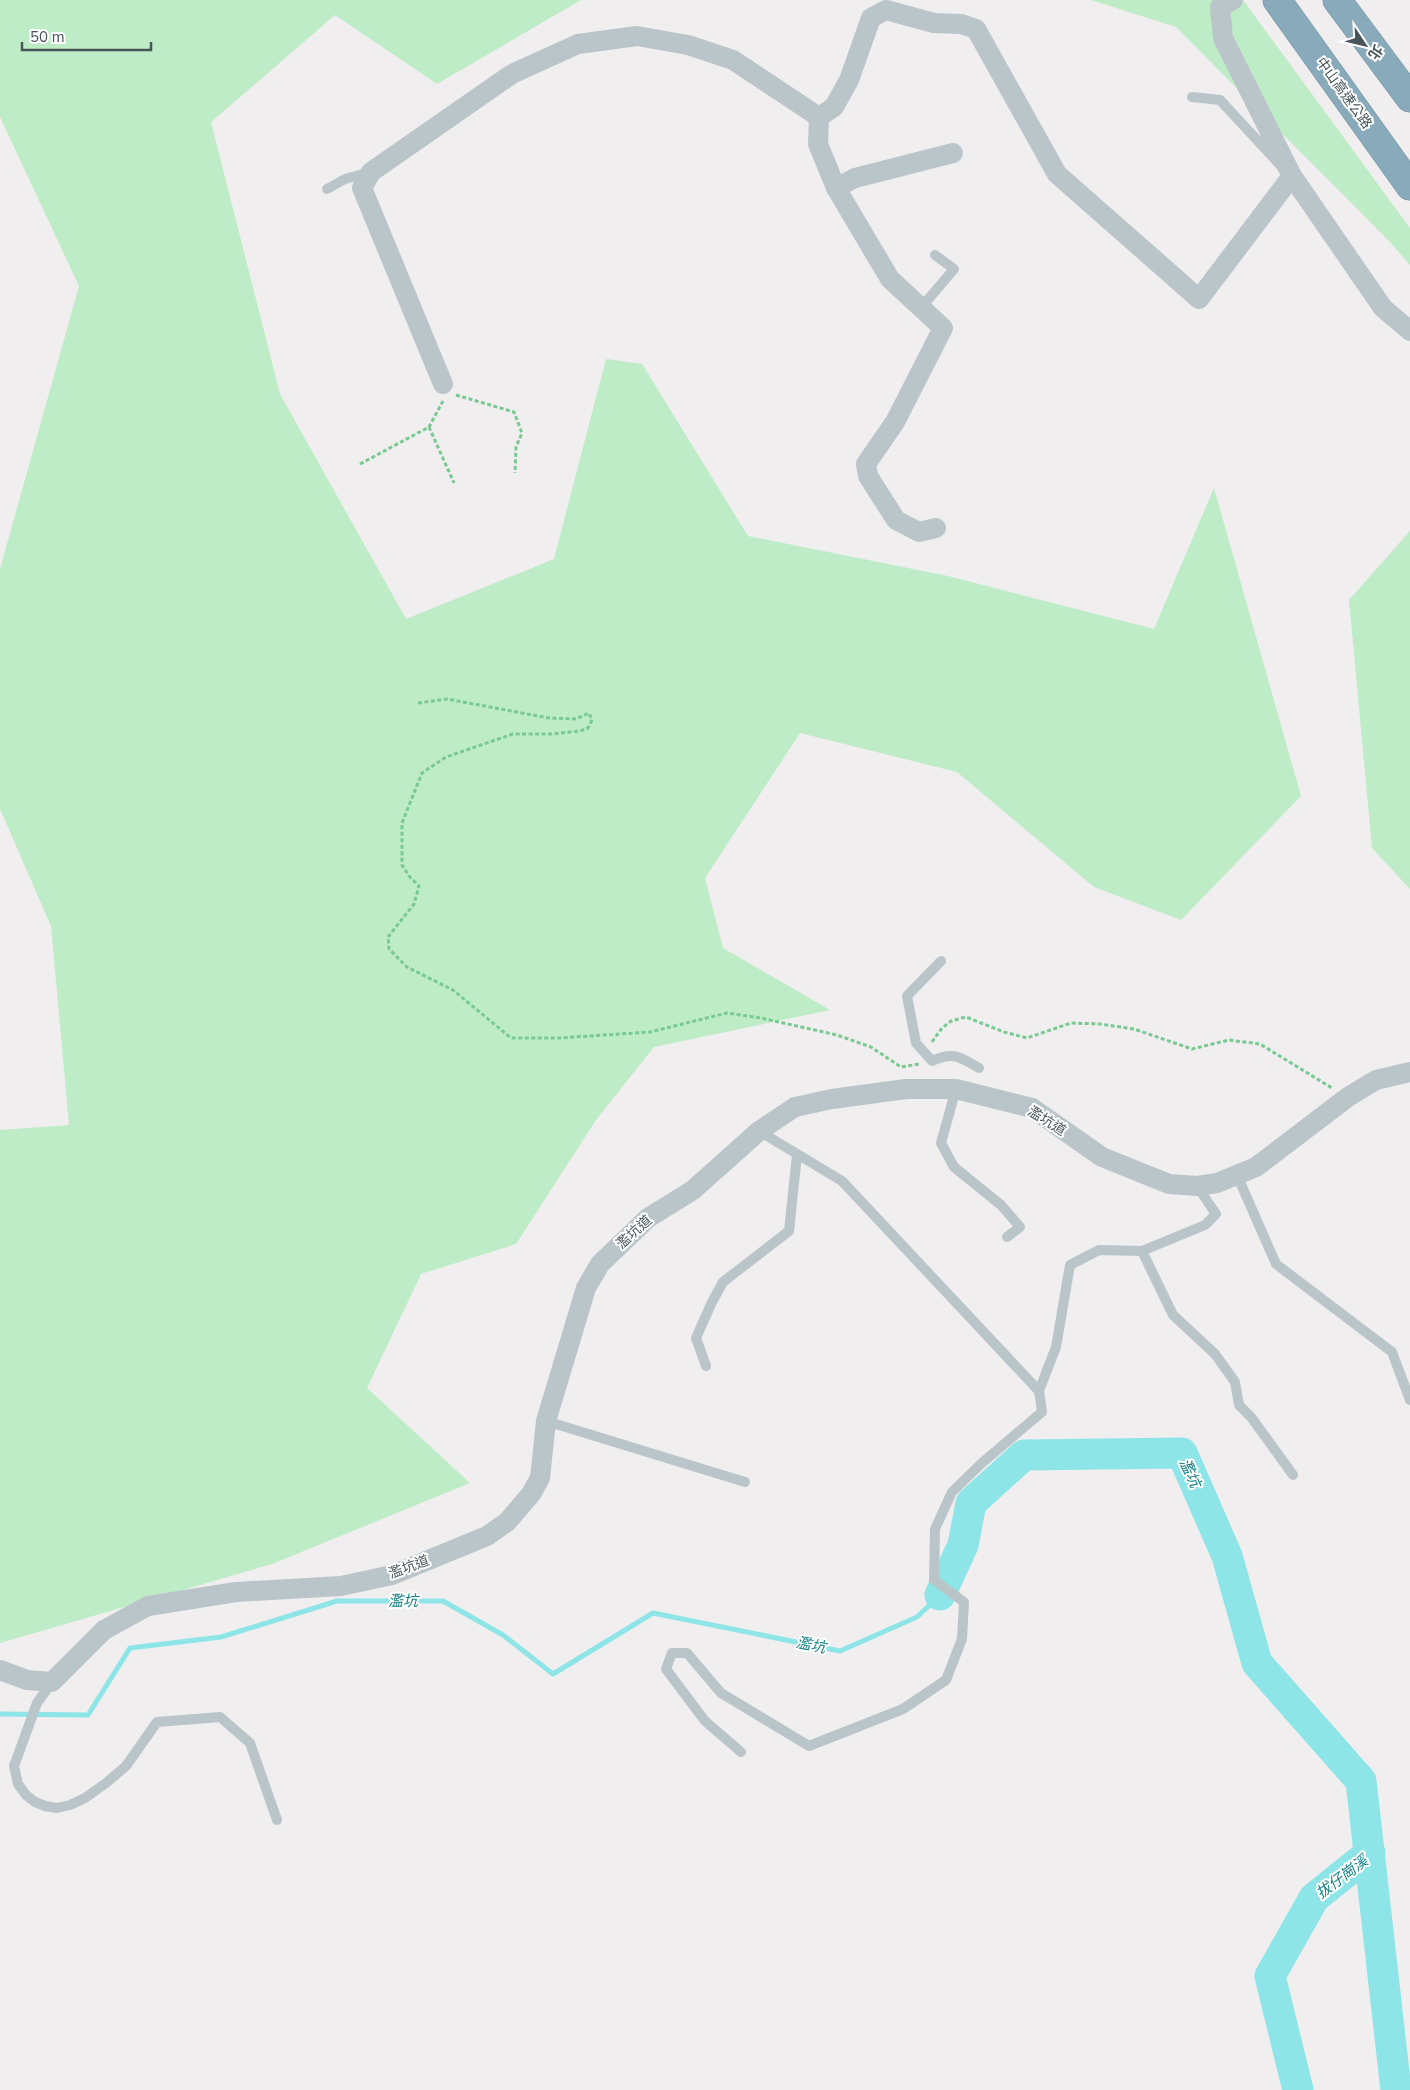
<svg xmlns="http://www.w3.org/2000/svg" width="1410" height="2090" font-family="'Nunito Sans','Noto Sans TC',sans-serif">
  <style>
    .green { fill: #beecc7 }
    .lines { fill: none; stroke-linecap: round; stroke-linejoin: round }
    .stream { stroke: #8de5e7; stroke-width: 5 }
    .river { stroke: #8de5e7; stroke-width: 31 }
    .motorway-casing { stroke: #7395a6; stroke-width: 29 }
    .path { stroke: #78c992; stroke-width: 3; stroke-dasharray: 4 2.5; stroke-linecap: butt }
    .service { stroke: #bac5ca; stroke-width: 10 }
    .minor { stroke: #bac5ca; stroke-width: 20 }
    .motorway { stroke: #88aaba; stroke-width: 28 }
    .labels { text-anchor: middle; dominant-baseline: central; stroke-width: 4; stroke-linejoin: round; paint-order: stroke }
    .street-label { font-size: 14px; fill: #47555a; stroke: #fff }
    .water-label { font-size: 15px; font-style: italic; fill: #138184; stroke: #fff }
  </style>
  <rect width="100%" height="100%" fill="#f0eeee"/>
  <g class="green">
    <polygon points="0,0 581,0 437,84 335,15 211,122 280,394 406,619 554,559 606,359 642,364 748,536 948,576 1154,629 1214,488 1301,796 1181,920 1094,887 957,772 800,733 705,878 723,948 830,1010 654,1047 596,1120 516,1244 421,1274 367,1388 470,1483 272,1564 0,1643 0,1130 69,1125 51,926 0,809 0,569 79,286 0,117"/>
    <polygon points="1091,0 1243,0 1410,228 1410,265 1389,241 1176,27"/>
    <polygon points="1410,531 1410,889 1372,848 1349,600"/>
  </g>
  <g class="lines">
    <polyline class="stream" points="0,1714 88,1715 130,1648 221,1637 337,1601 443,1601 503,1635 553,1674 653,1613 840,1651 917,1617 940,1595"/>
    <g class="river">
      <polyline points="940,1595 963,1545 971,1503 1024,1455 1182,1453 1227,1556 1257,1663 1361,1781 1396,2090"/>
      <polyline points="1298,2090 1270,1976 1314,1898 1370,1853"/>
    </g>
    <defs>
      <g id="motorway">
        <polyline points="1277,0 1410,186"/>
        <polyline points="1337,0 1410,98"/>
      </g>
    </defs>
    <use href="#motorway" class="motorway-casing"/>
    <g class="path">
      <polyline points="456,395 514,412 522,433 516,447 515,473"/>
      <polyline points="429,427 454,483"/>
      <polyline points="360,464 429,427 443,401"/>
      <polyline points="418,703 447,699 549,718 576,719 589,713 592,720 588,728 580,731 551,734 513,734 446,757 422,773 402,823 402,865 409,876 419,886 414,904 388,937 389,949 407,967 453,990 511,1038 559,1038 650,1032 727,1013 761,1018 837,1035 871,1047 901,1067 919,1064"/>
      <polyline points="932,1042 942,1028 951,1021 966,1017 1004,1032 1027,1038 1071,1023 1100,1024 1134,1029 1192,1049 1229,1040 1260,1044 1332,1088"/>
    </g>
    <g class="service">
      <polyline points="1192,97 1220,100 1282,167"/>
      <polyline points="327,189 345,179 370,172"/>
      <polyline points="920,309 954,269 935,255"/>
      <path d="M941 961 907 996 916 1043 932 1061C954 1051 960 1057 979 1068"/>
      <polyline points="956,1089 941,1143 954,1167 1001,1205 1020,1227 1007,1237"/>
      <polyline points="759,1131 842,1181 1039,1391"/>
      <polyline points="1237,1175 1276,1264 1392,1352 1410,1400"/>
      <polyline points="1142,1251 1173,1315 1215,1354 1235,1382 1239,1405 1251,1417 1293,1475"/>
      <polyline points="706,1366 696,1338 712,1302 723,1282 789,1231 797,1155"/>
      <polyline points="546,1421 745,1482"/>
      <polyline points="52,1682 37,1703 14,1766 18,1784 26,1795 35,1802 45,1806 57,1808 70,1805 85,1798 106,1783 126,1766 157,1722 220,1717 250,1743 277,1820"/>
      <polyline points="741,1752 705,1721 666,1669 672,1653 687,1653 721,1693 809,1746 903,1709 946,1680 962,1639 964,1602 934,1580 935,1529 952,1492 983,1462 1042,1412 1039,1391 1056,1347 1070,1265 1099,1250 1142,1251 1205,1225 1216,1214 1197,1186"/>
    </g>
    <g class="minor">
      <polyline points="819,117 818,144 836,188 890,279 943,328 895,422 866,464 868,476 896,520 919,532 936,528"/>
      <polyline points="1292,176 1383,308 1410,331"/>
      <polyline points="836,188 855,178 953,153"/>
      <polyline points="443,384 362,188 371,172 512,74 578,44 637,36 688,45 733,60 819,117 834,107 849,80 871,18 886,10 934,23 961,24 976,29 1057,174 1199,299 1292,176 1223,38 1220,7 1233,0"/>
      <polyline points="0,1670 27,1680 52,1682 104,1630 148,1606 236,1592 341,1586 392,1575 487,1536 507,1522 531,1494 540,1478 546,1421 586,1288 600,1264 648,1218 693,1190 759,1131 795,1107 832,1099 906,1089 956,1089 1032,1108 1102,1157 1169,1184 1197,1186 1217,1183 1256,1167 1348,1097 1376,1080 1410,1072"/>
    </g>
    <use href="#motorway" class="motorway"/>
  </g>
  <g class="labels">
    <g class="street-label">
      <text transform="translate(1344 93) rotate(54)">中山高速公路</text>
      <text transform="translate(1047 1121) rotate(32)">濫坑道</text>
      <text transform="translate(634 1232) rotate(-42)">濫坑道</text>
      <text transform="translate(409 1567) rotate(-20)">濫坑道</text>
    </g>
    <g class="water-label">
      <text transform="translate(1190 1473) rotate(65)">濫坑</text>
      <text x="403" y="1601">濫坑</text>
      <text transform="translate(811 1645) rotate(11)">濫坑</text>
      <text transform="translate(1342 1877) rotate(-37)">拔仔崗溪</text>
    </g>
  </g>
  <g transform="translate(1365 45) rotate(125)" stroke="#ffffff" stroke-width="4" paint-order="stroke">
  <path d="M0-4L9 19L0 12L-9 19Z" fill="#47555a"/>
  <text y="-8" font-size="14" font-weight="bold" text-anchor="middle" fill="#47555a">北</text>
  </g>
  <path d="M22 42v8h129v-8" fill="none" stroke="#47555a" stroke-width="2.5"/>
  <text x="30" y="42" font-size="15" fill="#47555a" stroke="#ffffff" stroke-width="4" paint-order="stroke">50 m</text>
</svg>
